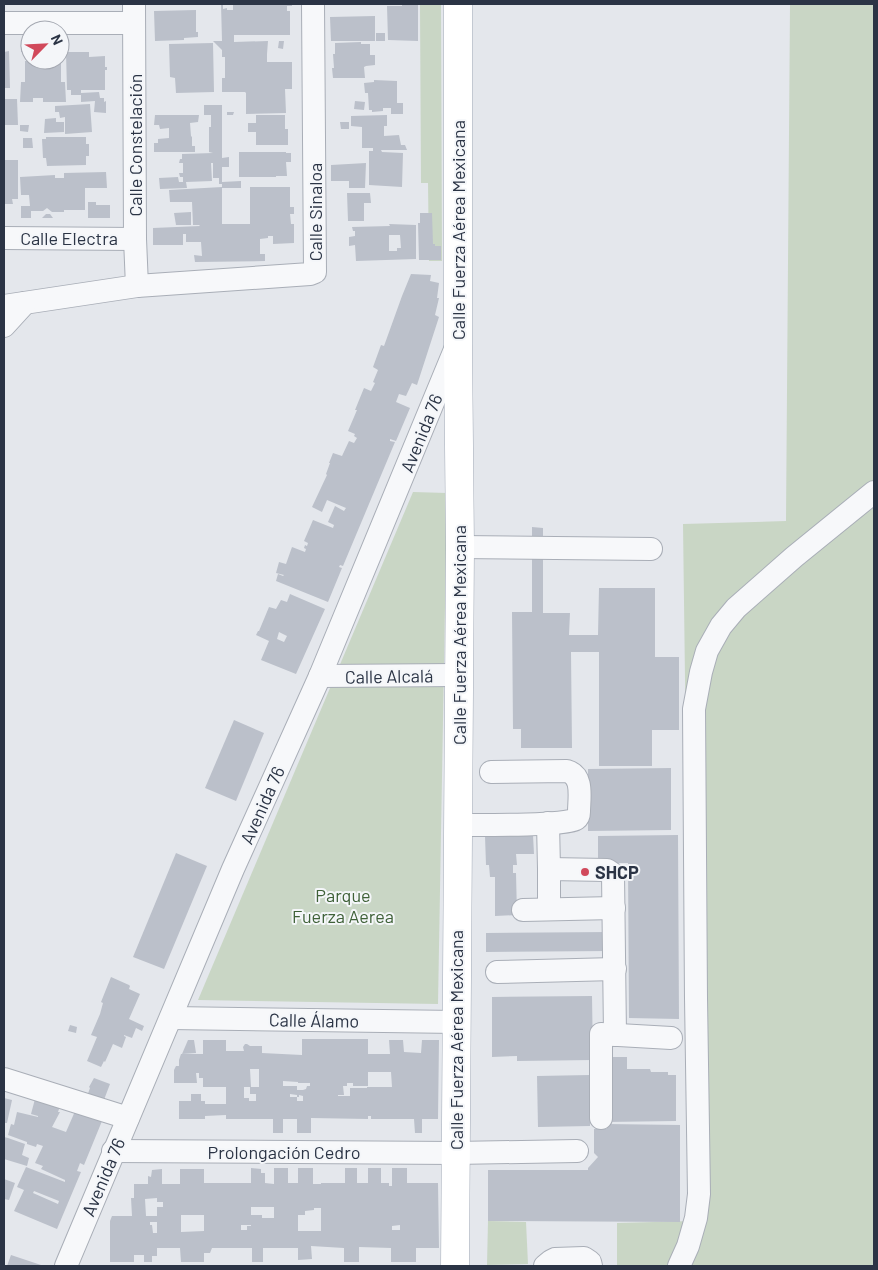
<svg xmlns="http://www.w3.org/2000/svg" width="878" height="1270" font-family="Barlow,sans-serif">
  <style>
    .green { fill: #c9d6c5 }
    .building { fill: #bbc0ca; fill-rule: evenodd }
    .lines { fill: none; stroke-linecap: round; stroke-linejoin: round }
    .minor-casing { stroke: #a9aeb7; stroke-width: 24 }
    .major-casing { stroke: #a3abb8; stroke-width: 29 }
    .minor { stroke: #f7f8fa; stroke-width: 22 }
    .major { stroke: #fff; stroke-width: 28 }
    .poi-dot { fill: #d1495b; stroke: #f4f6f9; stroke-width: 2 }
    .labels { text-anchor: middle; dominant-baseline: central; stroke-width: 4; stroke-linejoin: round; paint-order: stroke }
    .street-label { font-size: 18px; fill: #2b3445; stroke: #f4f6f9 }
    .poi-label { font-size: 18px; font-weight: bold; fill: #2b3445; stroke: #f4f6f9; text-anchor: start }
    .park-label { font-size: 18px; fill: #3f6138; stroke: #f4f6f9 }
  </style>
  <rect width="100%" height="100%" fill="#e4e7ec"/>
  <g class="green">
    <polygon points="420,4 441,4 442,261 429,261 428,183 421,183"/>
    <polygon points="790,4 874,4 874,1266 617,1266 617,1223 692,1221 683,524 786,521"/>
    <polygon points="413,492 447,493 438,1004 198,1000"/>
    <polygon points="488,1221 526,1222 528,1264 487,1265"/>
  </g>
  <g class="building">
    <polygon points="221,4 223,4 223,9 227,8 227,10 233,10 233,4 292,4 292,6 287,6 287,11 290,11 290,35 234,35 234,42 268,41 267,54 267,62 292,62 292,89 285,89 286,113 246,114 246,93 245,92 222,92 222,78 225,78 225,57 222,57 222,50 213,41 222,41"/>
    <polygon points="402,4 418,4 418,41 388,40 387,6 402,6"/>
    <polygon points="196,10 196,32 198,32 198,37 184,38 184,40 155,41 154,11"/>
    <polygon points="375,16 375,41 331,41 330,17"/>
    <rect x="376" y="33" width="9" height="8"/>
    <polygon points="279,41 284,41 283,49 278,48"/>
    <polygon points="361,42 361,44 370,44 370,55 375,55 375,65 366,66 364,67 365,78 333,78 332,68 334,68 333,54 335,54 335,43"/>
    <rect x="21" y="43" width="5" height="9"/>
    <polygon points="213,43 214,92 176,93 175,78 170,77 169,44"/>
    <polygon points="9,51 10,88 4,88 4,52"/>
    <polygon points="66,52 89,52 89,57 105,56 105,67 107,67 107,70 105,70 105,90 81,90 81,93 99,92 100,98 104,98 104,102 106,101 106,113 94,112 95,101 81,102 81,95 71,95 71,90 67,90"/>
    <polygon points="40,60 61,61 61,82 65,82 66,102 43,102 43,98 33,98 33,102 20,102 21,82 25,82 25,61 36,61 36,67 40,68"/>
    <polygon points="374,80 397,81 397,103 403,103 403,114 391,114 391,108 383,108 383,111 372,112 372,110 369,110 368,93 365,93 364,83 374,82"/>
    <polygon points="5,99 17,99 18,125 4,125"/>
    <polygon points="355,101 365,102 364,110 354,109"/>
    <polygon points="90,104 92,132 65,134 65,117 60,118 59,112 55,112 55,106"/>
    <polygon points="204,105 222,105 222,158 229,157 229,167 222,167 222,182 241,181 241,188 222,188 222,184 219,184 219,178 213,178 213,163 211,163 212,181 186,182 187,188 160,189 159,178 178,177 179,182 183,182 183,177 180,177 179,173 183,173 183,163 179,163 180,159 182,159 182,154 213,153 209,152 209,127 211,127 211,115 204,115"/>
    <polygon points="227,112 234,112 233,115 227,115"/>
    <polygon points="155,115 199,115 198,122 190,123 191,136 192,137 192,146 195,146 195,152 154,152 154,143 158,143 158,139 169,138 169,128 160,129 159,125 154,125"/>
    <polygon points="256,115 285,115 285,129 288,129 288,145 256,145 256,132 248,132 248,123 256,123"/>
    <polygon points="387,115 387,126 384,126 384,136 399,135 401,145 405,145 407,150 381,150 382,152 403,153 402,187 369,185 369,151 373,151 373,148 362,148 362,127 351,126 351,116"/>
    <polygon points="56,118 56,122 64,122 64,132 44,133 45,119"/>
    <polygon points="340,122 349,122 349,129 341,129"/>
    <polygon points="20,125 29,125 28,132 20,131"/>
    <polygon points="46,137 86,137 86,144 89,144 89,156 86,156 86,165 47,166 46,158 43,158 42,139 46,139"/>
    <polygon points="23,138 32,138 33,148 23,148"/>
    <polygon points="239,152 286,152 286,153 291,153 291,162 286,162 287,176 276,176 276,177 239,177"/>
    <polygon points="4,160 18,160 18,199 12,199 13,204 4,204"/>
    <polygon points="366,163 365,188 349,188 349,181 331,181 331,165"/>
    <polygon points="106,172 107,188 85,188 85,210 64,210 64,212 52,212 47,208 43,211 31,211 31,218 21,218 21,206 30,206 29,195 21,195 20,177 55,175 55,178 64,178 64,173"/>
    <polygon points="222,187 222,224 250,224 250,187 290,187 290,207 294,207 294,214 290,214 291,224 294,224 294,243 273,244 273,236 268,236 268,238 260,239 260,254 265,254 265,261 195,262 194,255 202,256 201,242 186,242 186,234 183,234 183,245 153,245 153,228 200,226 199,225 193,225 192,202 170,202 169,190"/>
    <polygon points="347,193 370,193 371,203 364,203 364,221 348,221"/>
    <polygon points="88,202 96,202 96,205 110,205 110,218 88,218"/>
    <polygon points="191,212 191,225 176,225 174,213"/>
    <polygon points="420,213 432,213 433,244 435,244 435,246 441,246 441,260 419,260 418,223 420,223"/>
    <polygon points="46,214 50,214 53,218 42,218"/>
    <path d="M389 224 416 225V259L356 261 355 245 349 246V237L355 236V231H353L352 227 390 226ZM389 235H400L401 248H397V251H389Z"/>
    <polygon points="411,274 431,275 430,281 439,283 437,298 439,298 435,315 439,317 417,385 412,383 406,396 399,394 396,402 410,408 396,441 390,439 390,441 395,442 343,566 340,565 339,567 342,568 328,602 276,581 278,574 283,576 284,575 276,573 279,562 286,564 292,547 305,552 306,549 304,548 305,545 307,546 308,543 304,541 313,520 333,528 334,525 328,522 335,506 344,511 346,508 327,500 322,512 312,507 327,475 326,474 330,463 329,463 333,453 342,456 349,441 354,443 357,438 354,436 355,434 348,431 357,410 355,410 364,388 371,391 375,383 373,382 378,370 373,367 381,345 384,346 402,296"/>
    <polygon points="532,527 543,528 543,613 570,613 569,635 598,635 599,588 655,588 655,657 679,657 679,730 652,730 652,766 599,766 599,652 571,652 572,748 521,748 521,729 513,729 512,612 532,612"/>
    <path d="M290 594 325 609 296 674 261 660 269 641 256 635 258 631H259L269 607 276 609 281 600 287 602ZM279 632 287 636 284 642 277 639Z"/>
    <polygon points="234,720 264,733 236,801 205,788"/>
    <polygon points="671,768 671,830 588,831 588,769"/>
    <polygon points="533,835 534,854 516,854 517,865 513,865 513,873 516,873 517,915 495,916 495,877 490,877 489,865 486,865 485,836"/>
    <polygon points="678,835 679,1019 629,1018 628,863 598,863 598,836"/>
    <polygon points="176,853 207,866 164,969 133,957"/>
    <polygon points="611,932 611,951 486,952 486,933"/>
    <polygon points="111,977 129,985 130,986 129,989 140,994 129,1019 144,1026 142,1031 136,1028 132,1038 124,1035 124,1036 126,1037 122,1048 113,1044 105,1062 104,1061 101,1067 87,1061 97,1037 91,1035 100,1014 103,1003 101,1002"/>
    <polygon points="592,996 593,1060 517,1061 517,1056 492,1057 492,997"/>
    <polygon points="70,1025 77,1027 76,1033 68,1031"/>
    <path d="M302 1039H368V1054H390L389 1040H403L404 1052 421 1053 422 1040H439L438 1119H422V1133H415L414 1119H371V1116H368V1119L311 1118V1133H297V1119H283V1133H273V1119H226V1115L205 1116V1119H179V1101H191V1094H201V1101H205V1104H226V1087H203V1078H199V1073H196L197 1083H174V1070L176 1066H179V1060L181 1054H203V1040H226V1051H244L243 1047 245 1044H247L250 1046H262V1053L302 1055ZM250 1069H259V1087H251ZM368 1072H391L392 1087H367V1088H350V1096H338V1095H344L343 1086H347V1083H353V1086H368ZM283 1081 298 1082V1083H310V1086H307L306 1089 303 1090H297V1086H283ZM244 1087H250V1094H256V1101H249V1098H244ZM290 1094 297 1095V1097H299V1095L303 1096V1101H297V1097H290Z"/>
    <polygon points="188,1040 194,1040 196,1053 182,1054"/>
    <polygon points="606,1057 627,1057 627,1069 650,1069 651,1072 668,1072 668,1075 676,1075 676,1121 606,1122"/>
    <polygon points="590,1075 590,1126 538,1127 537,1076"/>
    <polygon points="94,1078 110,1084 102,1105 86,1099 90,1088 89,1087"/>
    <polygon points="4,1098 12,1100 7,1123 4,1123"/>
    <path d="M35 1099 60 1106 58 1112H60L52 1127 66 1132 76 1109 102 1121 84 1165 80 1163 77 1171 81 1172 57 1229 14 1211 24 1190 17 1187 26 1167 65 1182V1180L41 1169 43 1166 35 1163 43 1146 37 1144 36 1147 27 1144V1142L8 1135 11 1124 14 1125 17 1112 38 1117V1116L31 1114ZM34 1191 59 1201 58 1204 33 1193Z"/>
    <polygon points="607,1124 680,1125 680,1222 488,1221 488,1170 588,1170 588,1168 598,1157 594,1153 594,1129 607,1129"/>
    <polygon points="4,1137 8,1138 25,1144 22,1155 29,1158 27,1166 4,1159"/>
    <path d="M251 1168 261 1169V1173H265V1183L274 1184V1168H288V1183H298V1168H313V1184H321V1183H345V1168H357V1183H368V1168H381V1183H389V1186H392V1168H407V1183H438L439 1248H416V1262H391V1248L359 1247V1262H344V1248L311 1246 312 1259 298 1260V1248H263V1262H252V1248H212L210 1253H204V1262H181L180 1248H157V1256H152V1262H144V1255H134V1262H110V1221L112 1216H132L131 1198H134V1184H148V1176L151 1177 152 1170 162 1169V1184H180V1169H204V1183H251ZM157 1198V1202H163V1207H157V1216H146L145 1199ZM251 1207H274V1218H262V1215H251ZM314 1208H321V1231H298V1215H305V1211L314 1210ZM181 1215H204V1231L181 1232ZM150 1222H157V1233H153L152 1225H150ZM241 1225H251V1226H247V1230H241ZM400 1225V1230H392V1226Z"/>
    <polygon points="4,1179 15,1183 9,1200 4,1199"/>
    <polygon points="11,1255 44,1266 7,1266"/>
  </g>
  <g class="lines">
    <defs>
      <g id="minor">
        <polyline points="134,4 135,239 137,286"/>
        <polyline points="4,23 134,23"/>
        <polyline points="4,238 135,239"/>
        <polyline points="4,306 137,286 310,274 315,272 313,4"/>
        <polyline points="4,326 25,303"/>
        <polyline points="460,547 651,549"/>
        <polyline points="320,676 458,675"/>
        <polyline points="548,823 549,869"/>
        <path d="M457 825C475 825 567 826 576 819 579 817 579 815 579 812 579 798 584 776 567 771L491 772"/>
        <polyline points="549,909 549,869 607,870 613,874 615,1035"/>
        <polyline points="523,910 614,908"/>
        <polyline points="497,972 615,969"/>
        <polyline points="171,1018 457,1022"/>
        <polyline points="4,1079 128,1118"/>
        <polyline points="601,1118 601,1034 671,1038"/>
        <polyline points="113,1151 455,1153 577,1151"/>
        <polyline points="66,1266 233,869 320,676 456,347"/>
        <polyline points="545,1266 551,1261 555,1259 584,1258 590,1262 591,1266"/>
        <polyline points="679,1266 688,1246 696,1218 699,1194 696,998 694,709 701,672 707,651 721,626 736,608 794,557 874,492"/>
      </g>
      <polyline id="major" points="455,1266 460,547 458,344 458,4"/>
    </defs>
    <use href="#minor" class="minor-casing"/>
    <use href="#major" class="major-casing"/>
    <use href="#minor" class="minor"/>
    <use href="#major" class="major"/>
  </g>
  <circle class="poi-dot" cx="585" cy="872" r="5"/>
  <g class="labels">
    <g class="street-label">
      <text transform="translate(135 145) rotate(-90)">Calle Constelación</text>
      <text transform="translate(315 212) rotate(-90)">Calle Sinaloa</text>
      <text transform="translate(458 230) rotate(-90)">Calle Fuerza Aérea Mexicana</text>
      <text x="69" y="238">Calle Electra</text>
      <text transform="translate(421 433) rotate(-68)">Avenida 76</text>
      <text transform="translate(459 635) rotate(-90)">Calle Fuerza Aérea Mexicana</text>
      <text transform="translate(389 676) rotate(-1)">Calle Alcalá</text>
      <text transform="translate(262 805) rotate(-66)">Avenida 76</text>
      <text transform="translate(314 1020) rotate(1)">Calle Álamo</text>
      <text transform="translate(456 1040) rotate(-90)">Calle Fuerza Aérea Mexicana</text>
      <text x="284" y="1152">Prolongación Cedro</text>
      <text transform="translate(103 1177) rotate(-67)">Avenida 76</text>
    </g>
    <g class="poi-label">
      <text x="595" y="872">SHCP</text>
    </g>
    <g class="park-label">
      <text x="343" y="895">Parque<tspan x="343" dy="21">Fuerza Aerea</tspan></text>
    </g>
  </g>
  <rect width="878" height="1270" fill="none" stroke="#2b3445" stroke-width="10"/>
  <g transform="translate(45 45) rotate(66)"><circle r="24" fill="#f4f6f9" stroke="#a4a8b1"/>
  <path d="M0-4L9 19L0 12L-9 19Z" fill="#d1495b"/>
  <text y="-8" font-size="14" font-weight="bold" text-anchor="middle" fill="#2b3445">N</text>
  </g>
</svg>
